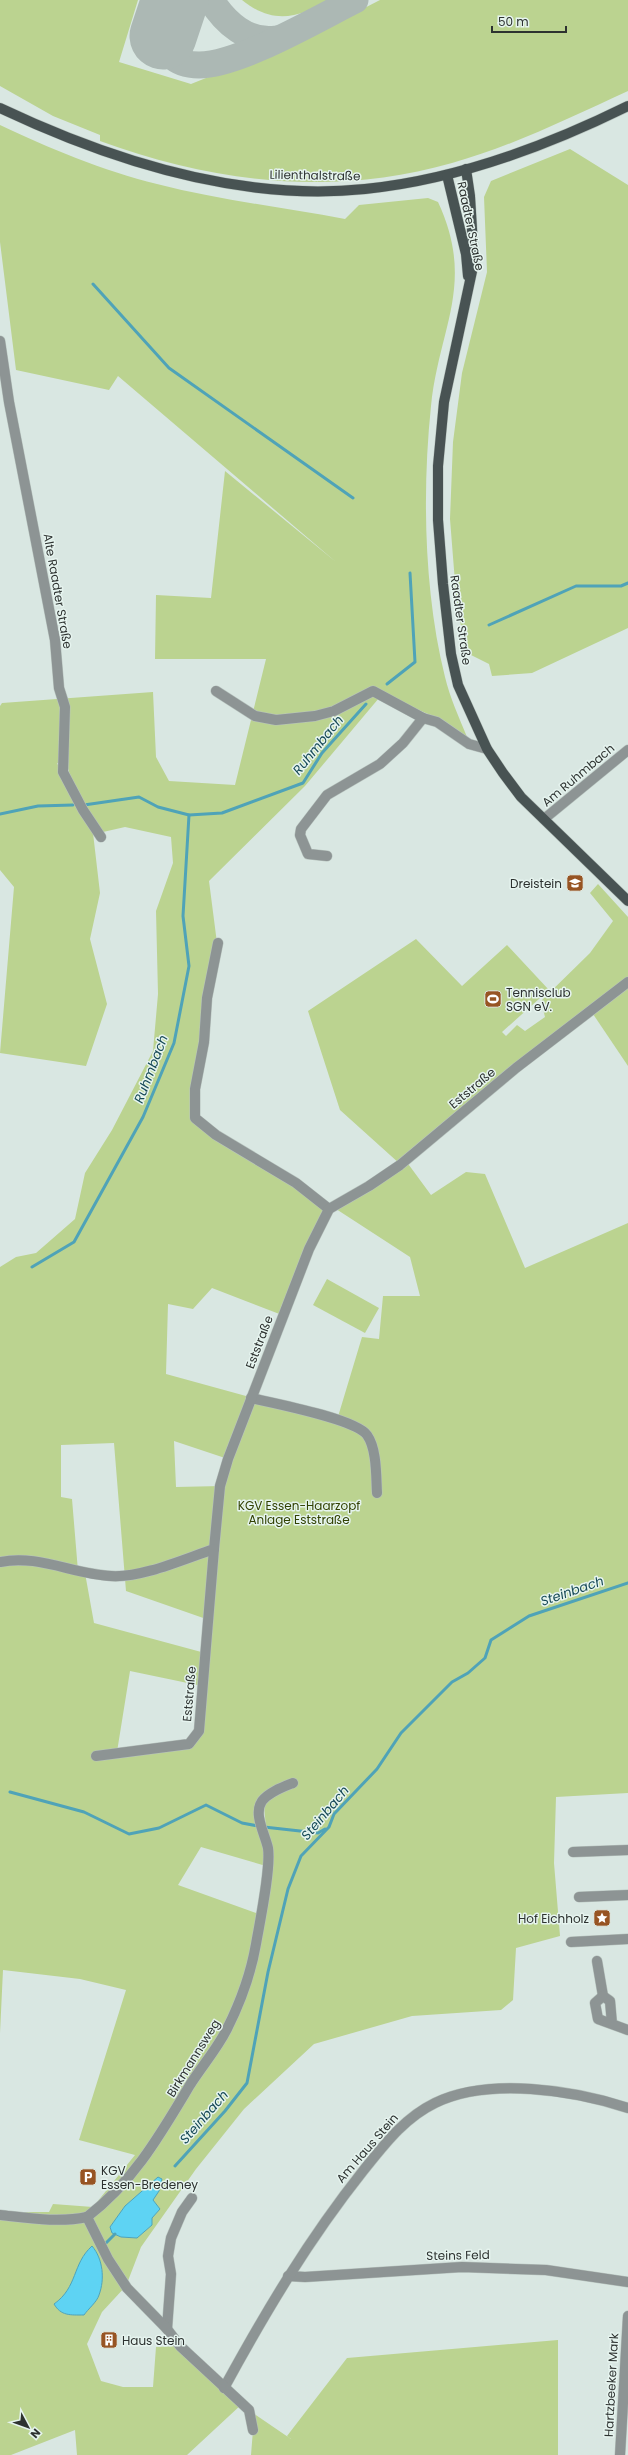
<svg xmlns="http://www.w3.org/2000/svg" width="628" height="2455" font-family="Poppins,sans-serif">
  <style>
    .green { fill: #bbd390; fill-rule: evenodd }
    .water { fill: #5ed3f3; stroke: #4fa3b8 }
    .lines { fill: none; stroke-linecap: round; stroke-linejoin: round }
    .stream { stroke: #4fa3b8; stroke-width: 3 }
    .taxiway { stroke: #acb8b4; stroke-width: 27 }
    .runway { stroke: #acb8b4; stroke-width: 67 }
    .minor-casing { stroke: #b7c3be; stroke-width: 11 }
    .major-casing { stroke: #b7c3be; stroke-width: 11 }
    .minor { stroke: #8d9494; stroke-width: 10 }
    .major { stroke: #485353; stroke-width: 10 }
    .labels { text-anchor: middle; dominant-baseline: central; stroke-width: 3; stroke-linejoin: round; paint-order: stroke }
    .street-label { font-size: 12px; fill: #2d3230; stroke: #e6f4ef }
    .poi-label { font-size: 12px; fill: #2d3230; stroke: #e6f4ef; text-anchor: start }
    .park-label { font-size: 12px; fill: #314101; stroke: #e6f4ef }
    .water-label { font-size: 13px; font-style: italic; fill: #164956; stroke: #e6f4ef }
  </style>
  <rect width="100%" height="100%" fill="#d9e7e2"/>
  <g class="green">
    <path d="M0 0H138L119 62 191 84 308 37 380 0H628V91C571 117 513 146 452 163 333 197 215 183 100 141V135L53 116 0 86Z"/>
    <path d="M242 0H331C299 17 274 26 242 0Z"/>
    <path d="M0 125C48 148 104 171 157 184 219 200 282 207 345 219L359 205 428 198 438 202C476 284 439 327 431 406 422 492 424 593 445 677 450 698 459 717 467 737L443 721 371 688 367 693 379 698 305 786 209 881 217 943 206 998 203 1042 193 1089V1118L215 1136 295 1184 327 1209 309 1246 282 1315 212 1288 193 1309 168 1304 166 1374 334 1420C367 1430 371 1437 374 1471 375 1477 375 1484 377 1489 374 1451 378 1432 337 1420L362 1337 379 1339 383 1296H420L410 1257 333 1207 369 1187 406 1161 431 1195 466 1172 485 1174 525 1268 628 1223V1793L556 1797 554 1863 560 1936 516 1948 513 2000 501 2010 412 2016 314 2044 244 2109 196 2169 141 2247 126 2286 102 2312 87 2344 101 2381 123 2387H153L156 2347 180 2346 242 2404 187 2455H77L75 2430 11 2455H0V2212H49L53 2204 93 2207 135 2155 79 2140 126 1990 80 1979 3 1970 0 2033V1562C31 1557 55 1569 85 1573L94 1623 205 1653 202 1686 130 1671 116 1758 190 1745 197 1739 209 1620 126 1591 114 1443 61 1445V1497L72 1499 78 1571C48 1567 31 1554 0 1561V1267L16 1257 36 1253 75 1219 85 1173 112 1130 153 1051 158 994 156 911 173 863 171 837 125 827 103 832C87 810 72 790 67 764L57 763 74 801 93 833 100 893 90 939 107 1004 86 1066 0 1053 14 887 0 870V706L2 703 153 692 156 757 169 781 235 785 266 659H155L156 595 211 598 225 471 336 562 118 376 109 390 16 370 0 242ZM174 1441 228 1459 221 1486 176 1487ZM262 1792C274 1862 260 1966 228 2030 218 2049 202 2067 191 2086 178 2108 167 2134 149 2152L202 2065 225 2030 244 1985 255 1944 259 1914 178 1885 201 1847 266 1866ZM158 2177 161 2179 159 2191 153 2200 160 2209 152 2218V2225L137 2238 121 2237 112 2233 110 2227 125 2206ZM92 2246C103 2259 105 2279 99 2295 96 2302 88 2309 84 2315 70 2315 61 2316 54 2304 79 2286 72 2264 92 2246Z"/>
    <polygon points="570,149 628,185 628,628 532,673 492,676 489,664 465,652 456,595 450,519 453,442 462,373 487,272 484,197 491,181"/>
    <polygon points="598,884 628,917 628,978 400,1164 340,1110 308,1011 416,939 462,986 507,945 549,990 502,1032 506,1036 517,1025 525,1031 545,1017 541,1001 590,953 613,921 590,893"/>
    <polygon points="628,988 628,1066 593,1014"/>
    <polygon points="327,1279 379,1308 365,1333 313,1305"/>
    <polygon points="558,2340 558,2455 251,2455 253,2430 250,2411 291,2439 287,2436 347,2358"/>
  </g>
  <g class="water">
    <polygon points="158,2177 162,2179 159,2191 153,2200 160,2209 152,2218 152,2225 137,2238 121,2237 112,2233 110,2227 125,2206"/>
    <path d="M92 2246C103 2259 105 2279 99 2295 97 2302 88 2309 84 2315 70 2315 61 2316 54 2304 78 2287 72 2264 92 2246Z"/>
  </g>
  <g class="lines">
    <g class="stream">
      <polyline points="93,284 169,368 353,498"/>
      <polyline points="489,625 576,586 621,586 628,583"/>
      <polyline points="387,684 415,662 410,573"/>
      <polyline points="84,805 139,797 158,807 189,815 222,813 303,783 322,753 366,704"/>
      <polyline points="0,814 38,806 73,805"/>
      <polyline points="32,1267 74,1242 143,1117 174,1043 189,966 183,916 189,815"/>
      <polyline points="10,1792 84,1812 129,1834 159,1828 206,1805 242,1823 258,1826"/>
      <polyline points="264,1827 318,1833 325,1829"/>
      <polyline points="175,2166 225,2111 247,2083 268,1972 288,1889 301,1856 329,1827 334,1814 377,1769 401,1733 452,1682 468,1673 485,1658 491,1640 529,1616 628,1583"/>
      <polyline points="105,2244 115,2234"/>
    </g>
    <g class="taxiway">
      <path d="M211 0C225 23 248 43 276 39"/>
      <path d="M163 36C163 44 165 50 171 55 178 62 189 65 199 65 239 65 317 19 355 0"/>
    </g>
    <polyline class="runway" points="163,36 175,0"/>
    <defs>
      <g id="minor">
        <polyline points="0,341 9,402 55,640 59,688 65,707 63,772 83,810 101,837"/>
        <polyline points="216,691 255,716 276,720 315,716 334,711 373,691 423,718 437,722 469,744 487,749"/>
        <polyline points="544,819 628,750"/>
        <polyline points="327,856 308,854 300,835 301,829 327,795 380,764 403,743 423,718"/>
        <polyline points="218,943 207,998 204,1042 195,1089 195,1118 216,1135 296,1183 329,1209"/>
        <path d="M251 1398C273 1403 356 1419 367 1435 377 1449 376 1476 377 1493"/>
        <path d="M0 1562C37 1554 73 1574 111 1576 142 1578 184 1559 214 1549L220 1486 228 1459 309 1249 329 1209 369 1186 400 1165 516 1068 628 982"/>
        <polyline points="96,1756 189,1744 199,1731 214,1549"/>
        <polyline points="573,1852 628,1850"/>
        <polyline points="579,1897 628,1895"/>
        <polyline points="571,1942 628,1939"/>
        <polyline points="597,1961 603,1996"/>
        <polyline points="612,2024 610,2001 603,1996 595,2003 598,2019 628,2030"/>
        <path d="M0 2215C28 2218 59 2223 87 2217"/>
        <polyline points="288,2276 305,2277 462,2267 546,2270 628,2282"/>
        <polyline points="167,2329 171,2274 168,2256 171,2238 182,2212 192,2198"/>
        <path d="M224 2388C266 2311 309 2239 363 2171 384 2145 404 2118 435 2103 489 2077 573 2090 628 2108"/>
        <path d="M253 2430 249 2410 180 2346 167 2329 127 2288 108 2259 87 2217C134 2181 160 2135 190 2085 202 2066 217 2049 227 2029 240 2003 251 1973 256 1944 260 1921 271 1869 268 1848 265 1834 253 1814 262 1801 269 1792 283 1787 293 1783"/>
        <polyline points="620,2455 628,2316"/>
      </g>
      <g id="major">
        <path d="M0 108C112 161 240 202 365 189 456 180 547 146 628 106"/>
        <polyline points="466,169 470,196 474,262 444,402 438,466 438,520 443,584 451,654 458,685 487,749 503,773 521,797 628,901"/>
        <polyline points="447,175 466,254 468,276"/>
      </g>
    </defs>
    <use href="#minor" class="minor-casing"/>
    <use href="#major" class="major-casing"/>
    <use href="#minor" class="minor"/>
    <use href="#major" class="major"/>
  </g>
  <defs>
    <symbol id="school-square" viewBox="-11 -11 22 22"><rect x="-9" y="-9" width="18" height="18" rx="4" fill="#975423" stroke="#e6f4ef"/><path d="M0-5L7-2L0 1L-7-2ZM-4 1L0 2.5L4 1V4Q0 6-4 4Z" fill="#fff"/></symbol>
    <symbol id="stadium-square" viewBox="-11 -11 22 22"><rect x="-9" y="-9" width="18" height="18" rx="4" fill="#975423" stroke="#e6f4ef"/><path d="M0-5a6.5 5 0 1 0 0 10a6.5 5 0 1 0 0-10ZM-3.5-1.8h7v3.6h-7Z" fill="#fff"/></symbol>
    <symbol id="sight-square" viewBox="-11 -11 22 22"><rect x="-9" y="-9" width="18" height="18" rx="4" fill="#975423" stroke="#e6f4ef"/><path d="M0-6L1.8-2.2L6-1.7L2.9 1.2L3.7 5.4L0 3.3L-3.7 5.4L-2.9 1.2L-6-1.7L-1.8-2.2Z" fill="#fff"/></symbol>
    <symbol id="parking-square" viewBox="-11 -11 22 22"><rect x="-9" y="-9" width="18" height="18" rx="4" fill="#975423" stroke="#e6f4ef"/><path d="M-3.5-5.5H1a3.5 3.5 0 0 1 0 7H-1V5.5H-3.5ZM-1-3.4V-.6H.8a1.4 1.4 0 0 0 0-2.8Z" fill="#fff"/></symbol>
    <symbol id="building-square" viewBox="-11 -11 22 22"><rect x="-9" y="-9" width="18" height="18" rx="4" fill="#975423" stroke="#e6f4ef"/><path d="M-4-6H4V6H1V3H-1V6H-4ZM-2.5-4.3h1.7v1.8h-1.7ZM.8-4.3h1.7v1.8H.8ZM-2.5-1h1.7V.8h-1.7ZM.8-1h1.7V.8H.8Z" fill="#fff"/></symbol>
  </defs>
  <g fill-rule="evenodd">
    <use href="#school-square" x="565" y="873" width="20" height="20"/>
    <use href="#stadium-square" x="483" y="989" width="20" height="20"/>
    <use href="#sight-square" x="592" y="1908" width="20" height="20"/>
    <use href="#parking-square" x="78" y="2167" width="20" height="20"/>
    <use href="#building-square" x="99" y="2330" width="20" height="20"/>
  </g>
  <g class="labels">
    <g class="street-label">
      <text transform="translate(315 175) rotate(1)">Lilienthalstraße</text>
      <text transform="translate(471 226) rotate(78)">Raadter Straße</text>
      <text transform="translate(58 591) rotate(80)">Alte Raadter Straße</text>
      <text transform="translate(461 620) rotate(82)">Raadter Straße</text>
      <text transform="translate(578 775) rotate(-40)">Am Ruhmbach</text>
      <text transform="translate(472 1088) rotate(-40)">Eststraße</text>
      <text transform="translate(259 1342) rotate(-69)">Eststraße</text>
      <text transform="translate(189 1694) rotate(-85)">Eststraße</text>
      <text transform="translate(193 2058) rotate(-58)">Birkmannsweg</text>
      <text transform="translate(367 2148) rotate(-49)">Am Haus Stein</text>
      <text transform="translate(458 2255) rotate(-1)">Steins Feld</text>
      <text transform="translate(611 2385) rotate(-87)">Hartzbeeker Mark</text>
    </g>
    <g class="poi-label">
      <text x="562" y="883" text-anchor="end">Dreistein</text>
      <text x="506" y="992">Tennisclub<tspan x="506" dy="14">SGN eV.</tspan></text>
      <text x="589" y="1918" text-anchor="end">Hof Eichholz</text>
      <text x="101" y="2170">KGV<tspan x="101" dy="14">Essen-Bredeney</tspan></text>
      <text x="122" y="2340">Haus Stein</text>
    </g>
    <g class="park-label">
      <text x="299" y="1505">KGV Essen-Haarzopf<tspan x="299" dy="14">Anlage Eststraße</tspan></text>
    </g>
    <g class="water-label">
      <text transform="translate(318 745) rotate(-51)">Ruhmbach</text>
      <text transform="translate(151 1069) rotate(-69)">Ruhmbach</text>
      <text transform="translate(572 1591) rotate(-19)">Steinbach</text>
      <text transform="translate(325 1813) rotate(-50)">Steinbach</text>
      <text transform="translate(204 2117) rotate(-49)">Steinbach</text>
    </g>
  </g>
  <g transform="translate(28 2427) rotate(131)" stroke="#e6f4ef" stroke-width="3" paint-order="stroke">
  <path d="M0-3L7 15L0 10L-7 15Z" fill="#2d3230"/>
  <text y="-6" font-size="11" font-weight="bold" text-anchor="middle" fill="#2d3230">N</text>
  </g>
  <path d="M492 26v6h74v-6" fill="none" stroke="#2d3230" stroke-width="2"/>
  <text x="498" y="26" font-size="12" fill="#2d3230" stroke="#e6f4ef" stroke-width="3" paint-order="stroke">50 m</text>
</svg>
